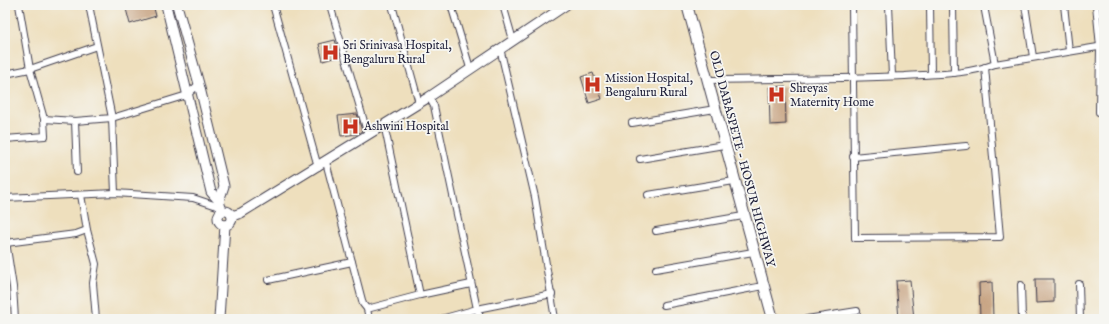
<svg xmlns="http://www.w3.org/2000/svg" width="1109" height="324" font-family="'IM FELL English',serif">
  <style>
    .building { fill: #c6a17f }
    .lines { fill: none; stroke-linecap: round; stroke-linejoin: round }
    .street-casing { stroke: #413e4e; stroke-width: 8 }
    .secondary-casing { stroke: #413e4e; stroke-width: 11 }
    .primary-casing { stroke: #413e4e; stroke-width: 12 }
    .street { stroke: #fff; stroke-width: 6 }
    .secondary { stroke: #fff; stroke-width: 9 }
    .primary { stroke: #fff; stroke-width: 10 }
    .labels { text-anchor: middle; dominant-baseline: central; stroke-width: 3.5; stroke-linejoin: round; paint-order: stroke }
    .poi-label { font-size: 12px; fill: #22223b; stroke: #f6f6f2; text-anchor: start }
    .street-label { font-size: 12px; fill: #22223b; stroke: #f6f6f2 }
  </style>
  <rect width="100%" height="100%" fill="#f6f6f2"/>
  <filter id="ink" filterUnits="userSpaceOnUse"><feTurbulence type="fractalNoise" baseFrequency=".025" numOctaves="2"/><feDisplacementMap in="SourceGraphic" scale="8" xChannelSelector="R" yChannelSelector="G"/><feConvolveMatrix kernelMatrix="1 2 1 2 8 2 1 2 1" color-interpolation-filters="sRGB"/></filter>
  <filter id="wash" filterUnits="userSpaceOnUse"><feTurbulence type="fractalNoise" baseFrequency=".012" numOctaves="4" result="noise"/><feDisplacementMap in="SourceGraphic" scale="16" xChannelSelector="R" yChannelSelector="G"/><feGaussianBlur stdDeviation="0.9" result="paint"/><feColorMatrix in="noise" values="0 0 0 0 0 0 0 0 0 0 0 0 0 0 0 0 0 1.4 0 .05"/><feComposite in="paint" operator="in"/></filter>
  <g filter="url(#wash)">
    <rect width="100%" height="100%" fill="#eedfbd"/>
    <g id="blocks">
      <g class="building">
        <polygon points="125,5 153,5 156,16 130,24"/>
        <polygon points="335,40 340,56 323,61 319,44"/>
        <polygon points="593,73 602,99 589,103 581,77"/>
        <polygon points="785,86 786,124 770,125 769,87"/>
        <polygon points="357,114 362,131 357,134 341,136 338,116"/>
        <polygon points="1035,279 1054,279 1054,302 1036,303"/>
        <polygon points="910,280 914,319 899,319 896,281"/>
        <polygon points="992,282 993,319 980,319 979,283"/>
      </g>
    </g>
  </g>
  <g filter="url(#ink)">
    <use href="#blocks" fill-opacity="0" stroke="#413e4e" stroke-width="1"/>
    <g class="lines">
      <defs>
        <g id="street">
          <polyline points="273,5 318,167"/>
          <polyline points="330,5 368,135"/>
          <polyline points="392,5 419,103"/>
          <polyline points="451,5 470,68"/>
          <polyline points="503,5 513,40"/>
          <polyline points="852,5 855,238 1000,237 985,67"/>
          <polyline points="889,5 892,76"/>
          <polyline points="930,5 931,74"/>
          <polyline points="953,5 954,73"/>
          <polyline points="1025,5 1033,57"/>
          <polyline points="1064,5 1069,51"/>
          <polyline points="1096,5 1100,47 1099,112"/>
          <polyline points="984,6 995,64"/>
          <polyline points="500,48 535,197 555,319"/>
          <polyline points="5,74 30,69 97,46"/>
          <path d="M707 80C773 79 839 79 905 76 934 74 966 75 995 64L1104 46"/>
          <polyline points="429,97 434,106 477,309 441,319"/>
          <polyline points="44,119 75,121 112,118 89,5"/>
          <polyline points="75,121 77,172"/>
          <polyline points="632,123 715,109"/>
          <polyline points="384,124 420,295"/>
          <polyline points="5,139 45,136 44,119 30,69 19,5"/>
          <polyline points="853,157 966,146"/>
          <polyline points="640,159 724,145"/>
          <polyline points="326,162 363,304 367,309 369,319"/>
          <polyline points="115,193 112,118 187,95 199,84"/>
          <polyline points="81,195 87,230 96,264 93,283 96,319"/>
          <polyline points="648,195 734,181"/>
          <polyline points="5,198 115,193 193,198 220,207"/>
          <polyline points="656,231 743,216"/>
          <polyline points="5,235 13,287 15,319"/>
          <polyline points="6,243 76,234 87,230"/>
          <polyline points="656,269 753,252"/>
          <polyline points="268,280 352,262"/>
          <polyline points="1079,284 1080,319"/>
          <polyline points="1021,285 1022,319"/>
          <polyline points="664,305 763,286"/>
          <polyline points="367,309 420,295 471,284"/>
          <polyline points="481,319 477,309 552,294"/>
          <polyline points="807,319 857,311"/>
        </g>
        <g id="secondary">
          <polyline points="166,5 211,192 219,201 222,211"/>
          <polyline points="177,5 199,84 224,186 219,201"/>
          <circle cx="225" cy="218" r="7"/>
          <polyline points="232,216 241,213 429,97 566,5"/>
          <polyline points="219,319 225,225"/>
        </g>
        <polyline id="primary" points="687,5 773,319"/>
      </defs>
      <use href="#street" class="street-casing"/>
      <use href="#secondary" class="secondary-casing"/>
      <use href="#primary" class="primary-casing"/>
      <use href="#street" class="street"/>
      <use href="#secondary" class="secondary"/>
      <use href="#primary" class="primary"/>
    </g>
  </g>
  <defs>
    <symbol id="hospital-bare" viewBox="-9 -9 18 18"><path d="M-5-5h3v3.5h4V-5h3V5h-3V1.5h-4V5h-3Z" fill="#c8321e" stroke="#f6f6f2" stroke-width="2.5" paint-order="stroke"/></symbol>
  </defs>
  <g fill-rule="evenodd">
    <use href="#hospital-bare" x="318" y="40" width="25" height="25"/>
    <use href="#hospital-bare" x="580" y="72" width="25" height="25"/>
    <use href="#hospital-bare" x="764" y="82" width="25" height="25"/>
    <use href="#hospital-bare" x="338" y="114" width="25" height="25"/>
  </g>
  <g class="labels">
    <g class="poi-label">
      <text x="343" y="45">Sri Srinivasa Hospital,<tspan x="343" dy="14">Bengaluru Rural</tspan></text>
      <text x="605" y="78">Mission Hospital,<tspan x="605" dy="14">Bengaluru Rural</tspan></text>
      <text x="790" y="88">Shreyas<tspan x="790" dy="14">Maternity Home</tspan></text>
      <text x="364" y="126">Ashwini Hospital</text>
    </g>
    <g class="street-label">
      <text transform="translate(742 159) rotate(75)">OLD DABASPETE - HOSUR HIGHWAY</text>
    </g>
  </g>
  <rect width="1109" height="324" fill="none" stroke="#f6f6f2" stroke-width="20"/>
</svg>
